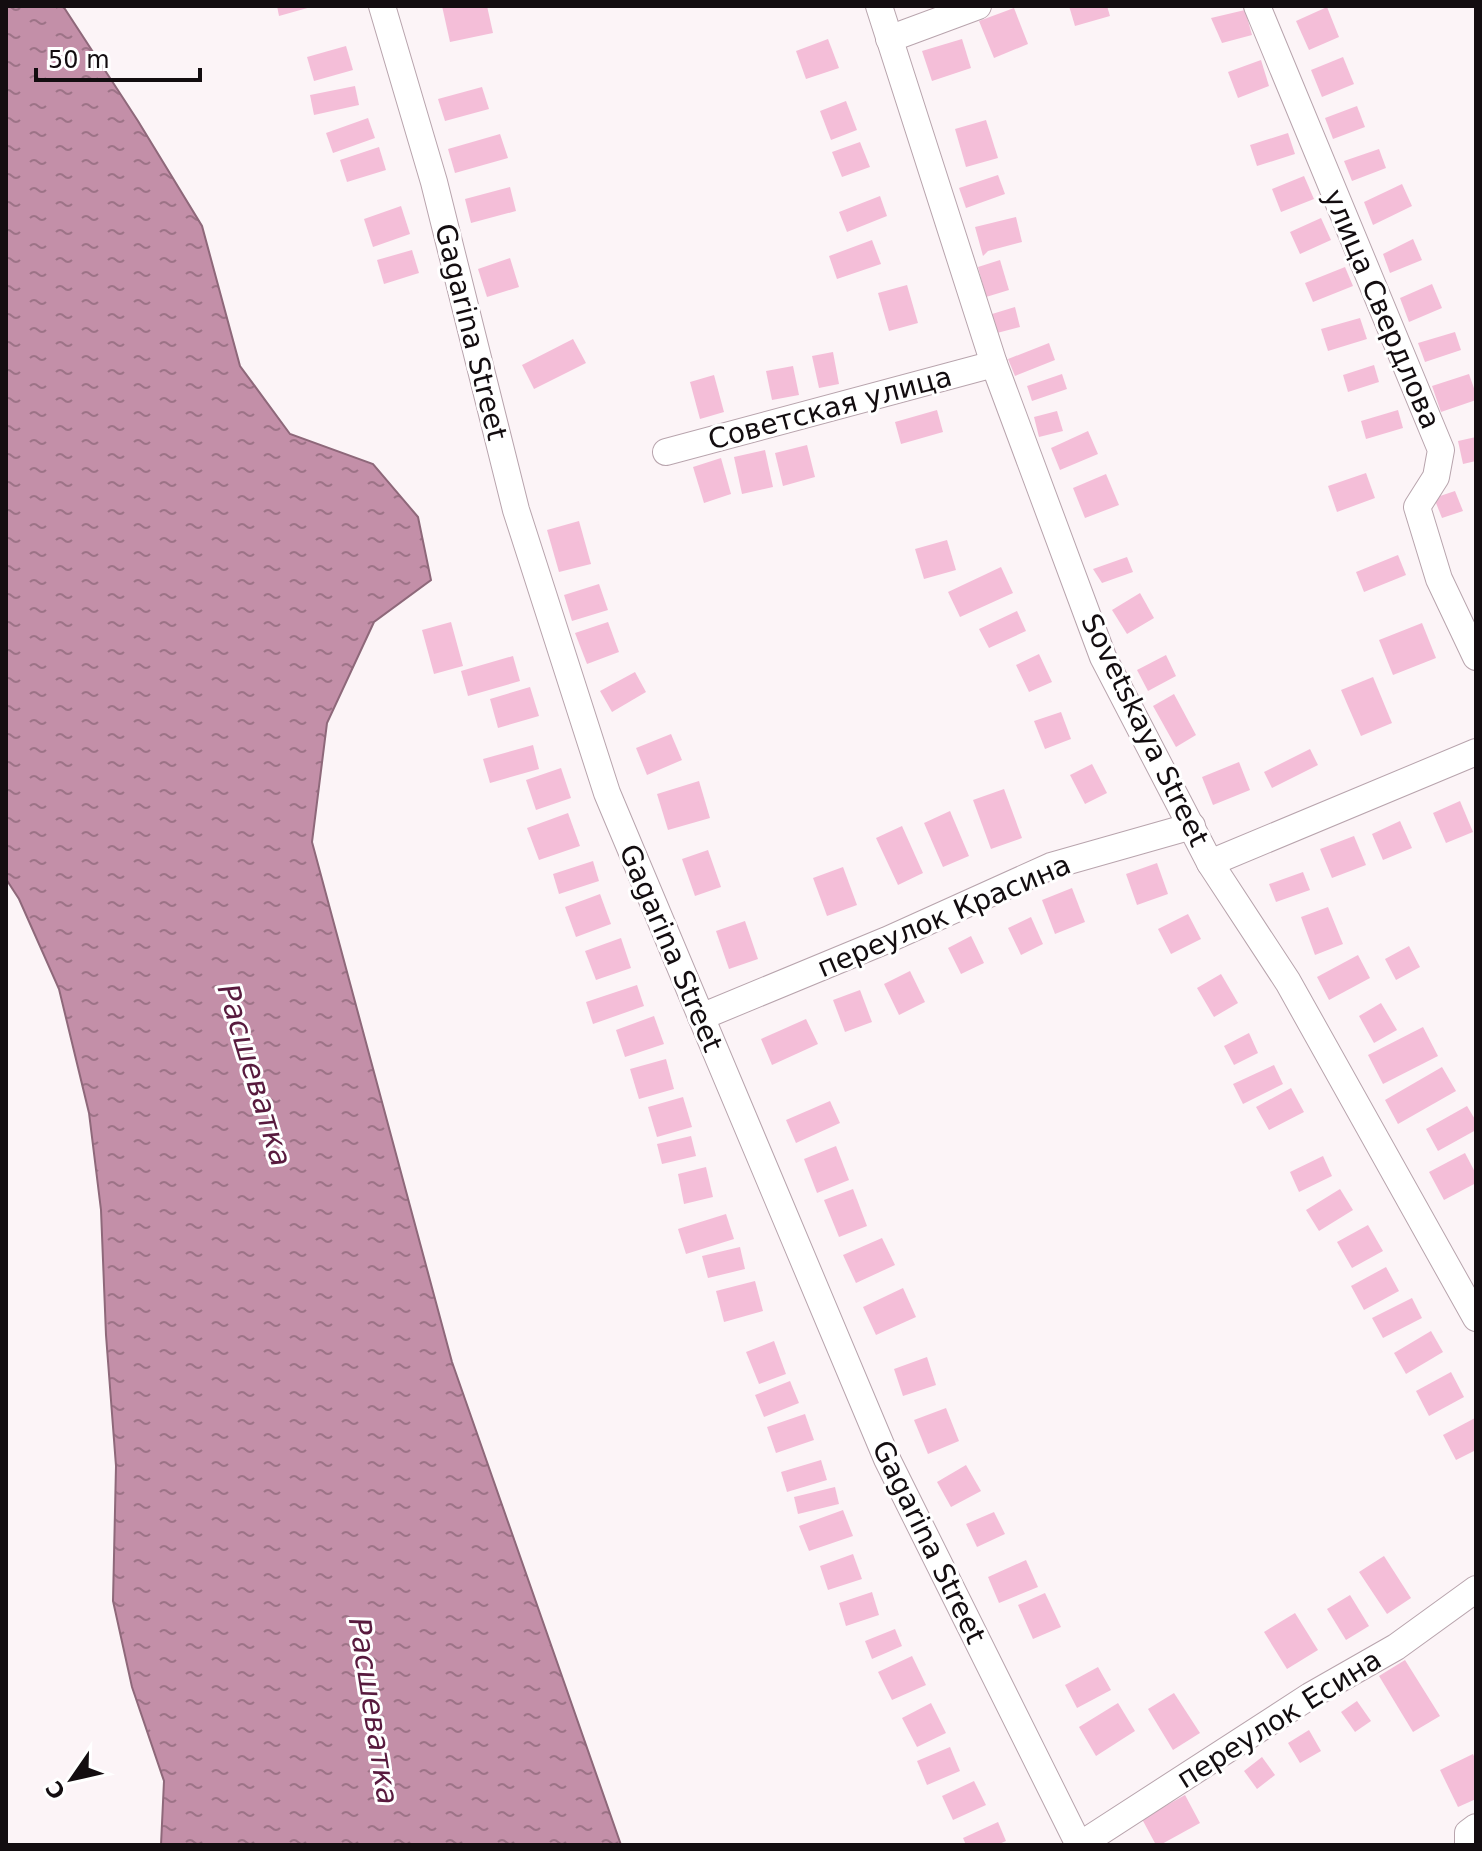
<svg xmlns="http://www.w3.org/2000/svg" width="1482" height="1851" font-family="'DejaVu Sans',sans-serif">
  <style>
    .water { fill: url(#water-ripples); stroke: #8e687a; stroke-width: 2 }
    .building { fill: #f4bed8 }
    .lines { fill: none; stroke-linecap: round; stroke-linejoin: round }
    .minor-casing { stroke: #b8a4ad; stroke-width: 28 }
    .minor { stroke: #fff; stroke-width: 26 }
    .labels { text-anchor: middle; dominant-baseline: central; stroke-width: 6; stroke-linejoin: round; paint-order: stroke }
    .street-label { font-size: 28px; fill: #130d10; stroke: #fff }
    .water-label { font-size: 30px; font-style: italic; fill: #581a3e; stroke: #fff }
  </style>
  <defs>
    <pattern id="water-ripples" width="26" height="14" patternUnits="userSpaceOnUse" patternTransform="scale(2)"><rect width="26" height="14" fill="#c38fa8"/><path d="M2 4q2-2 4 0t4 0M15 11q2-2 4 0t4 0" fill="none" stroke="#9d7387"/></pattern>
  </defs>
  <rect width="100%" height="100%" fill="#fcf4f7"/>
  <polygon class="water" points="6,6 63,6 138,121 202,226 240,366 290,434 373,464 418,517 431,580 374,622 327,723 312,842 452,1362 621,1845 161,1845 164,1781 132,1687 113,1601 116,1466 106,1335 101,1210 89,1113 59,989 19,899 6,879"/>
  <g class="building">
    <polygon points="277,6 311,6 311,7 279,16"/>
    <polygon points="442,6 487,6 493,33 450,42"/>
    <polygon points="1069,6 1107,6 1110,16 1075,26"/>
    <polygon points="1327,7 1339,37 1309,50 1296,21"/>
    <polygon points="1014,8 1028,44 994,58 979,21"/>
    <polygon points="1245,10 1252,35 1222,43 1211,18"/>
    <polygon points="828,39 839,68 806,79 796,51"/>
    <polygon points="962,39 971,68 932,81 922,51"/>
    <polygon points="346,46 353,70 314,81 307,57"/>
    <polygon points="1343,57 1354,84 1322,97 1311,70"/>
    <polygon points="1261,60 1269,86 1238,98 1228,72"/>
    <polygon points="355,86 359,105 314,115 310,95"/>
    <polygon points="482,87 489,109 445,121 438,99"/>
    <polygon points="846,101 857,130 831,140 820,111"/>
    <polygon points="1357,106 1365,127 1333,139 1325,118"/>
    <polygon points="368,118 375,138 333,153 326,133"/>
    <polygon points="986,120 998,158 966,167 955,129"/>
    <polygon points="1288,133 1295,154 1257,166 1250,145"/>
    <polygon points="500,134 508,158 455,173 448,149"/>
    <polygon points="860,142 870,167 842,177 832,152"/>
    <polygon points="379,147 386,170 347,182 340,160"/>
    <polygon points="1379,149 1386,168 1352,181 1344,161"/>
    <polygon points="998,175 1005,194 966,208 959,188"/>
    <polygon points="1304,176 1314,199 1281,212 1272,189"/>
    <polygon points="1402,184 1412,206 1373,225 1364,202"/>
    <polygon points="510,187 516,211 471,223 465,199"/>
    <polygon points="880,196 887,216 847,232 839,212"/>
    <polygon points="401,206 410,234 373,247 364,219"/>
    <polygon points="1016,217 1022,242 988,251 983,256 975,227"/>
    <polygon points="1321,218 1331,240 1300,254 1290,232"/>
    <polygon points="1413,239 1422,260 1390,273 1383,254"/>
    <polygon points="872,240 881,264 837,279 829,256"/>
    <polygon points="412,250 419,273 384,284 377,260"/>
    <polygon points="510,258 519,287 487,297 478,269"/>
    <polygon points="1000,260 1009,290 986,297 978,267"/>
    <polygon points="1345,267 1353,286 1313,302 1305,283"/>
    <polygon points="1432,284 1442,308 1409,322 1400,298"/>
    <polygon points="907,285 918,323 889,331 878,293"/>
    <polygon points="1015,307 1020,327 997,333 992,314"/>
    <polygon points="1360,318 1367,339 1328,351 1321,329"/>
    <polygon points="1455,332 1461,350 1425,362 1418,343"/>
    <polygon points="573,339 586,363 534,389 522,365"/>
    <polygon points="1049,343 1055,360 1015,376 1008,359"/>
    <polygon points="833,352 839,384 819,388 812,356"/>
    <polygon points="1374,365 1379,382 1348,392 1343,375"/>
    <polygon points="793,366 799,395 772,400 766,371"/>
    <polygon points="1062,374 1067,389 1032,401 1027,386"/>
    <polygon points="1469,374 1476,394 1476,400 1441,412 1432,386"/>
    <polygon points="714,375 724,412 700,419 690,382"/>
    <polygon points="937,410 943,432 901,444 895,422"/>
    <polygon points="1398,410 1403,428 1366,439 1361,421"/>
    <polygon points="1057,411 1063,431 1039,437 1034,417"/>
    <polygon points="1088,431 1098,454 1060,470 1051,448"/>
    <polygon points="1476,437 1476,461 1463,464 1458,441"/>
    <polygon points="807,445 815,477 783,486 775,453"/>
    <polygon points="765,450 773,487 742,494 734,457"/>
    <polygon points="721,458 731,494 704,503 693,467"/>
    <polygon points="1366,473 1375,498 1337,512 1328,486"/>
    <polygon points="1106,474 1119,505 1085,518 1073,488"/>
    <polygon points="1455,491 1463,511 1442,518 1434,498"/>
    <polygon points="579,521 591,564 559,572 547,530"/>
    <polygon points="947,540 956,570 924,579 915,549"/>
    <polygon points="1398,555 1406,575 1364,592 1356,572"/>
    <polygon points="1127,557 1133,572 1102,583 1093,569"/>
    <polygon points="1001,567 1013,593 960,617 948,592"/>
    <polygon points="599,584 608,610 572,621 564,595"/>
    <polygon points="1140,593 1154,618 1127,634 1112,610"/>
    <polygon points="1017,611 1026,631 989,648 979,629"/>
    <polygon points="451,622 463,666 434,674 422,630"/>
    <polygon points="608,622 619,652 587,664 575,633"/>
    <polygon points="1422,623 1436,658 1393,675 1379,640"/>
    <polygon points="1039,654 1052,682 1029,692 1016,665"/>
    <polygon points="1166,655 1176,676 1148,691 1137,670"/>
    <polygon points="513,656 520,681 468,696 461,671"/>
    <polygon points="635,672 646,692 612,712 600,691"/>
    <polygon points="1373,677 1392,723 1361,736 1341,690"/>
    <polygon points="530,687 539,716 498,728 490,699"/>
    <polygon points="1174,694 1196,735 1176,747 1153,706"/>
    <polygon points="1061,712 1071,739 1045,749 1034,721"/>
    <polygon points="671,734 682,760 647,775 636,748"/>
    <polygon points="533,745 539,769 490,783 483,759"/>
    <polygon points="1310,749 1318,765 1272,788 1264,772"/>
    <polygon points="1239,762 1250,790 1213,805 1202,777"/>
    <polygon points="1092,764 1107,793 1085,804 1070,775"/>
    <polygon points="561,768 571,798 536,810 526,780"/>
    <polygon points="699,781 710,818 668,830 657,794"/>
    <polygon points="1004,789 1022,838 991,849 973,800"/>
    <polygon points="1460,801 1473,832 1446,843 1433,813"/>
    <polygon points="950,811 969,856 943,867 924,823"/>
    <polygon points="568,813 580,846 539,860 527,828"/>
    <polygon points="1400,821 1412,848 1383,860 1372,834"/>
    <polygon points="902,826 923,873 898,885 876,838"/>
    <polygon points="1354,836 1366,865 1332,878 1320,849"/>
    <polygon points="708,850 721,887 695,896 682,859"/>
    <polygon points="593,861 599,881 559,894 553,874"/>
    <polygon points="1157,863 1168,894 1137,905 1126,874"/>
    <polygon points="843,867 857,905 827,916 813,878"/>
    <polygon points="1303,872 1310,890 1276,902 1269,884"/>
    <polygon points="1072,888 1085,922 1055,934 1042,900"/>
    <polygon points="600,894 611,924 576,937 565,907"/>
    <polygon points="1328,907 1343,944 1315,955 1301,917"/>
    <polygon points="1188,914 1201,939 1171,954 1158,929"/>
    <polygon points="1031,917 1043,944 1021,955 1008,928"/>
    <polygon points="745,921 758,959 729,969 716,931"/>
    <polygon points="971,936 984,963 961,974 948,948"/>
    <polygon points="621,938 631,968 596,980 585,951"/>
    <polygon points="1409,946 1420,967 1396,980 1385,959"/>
    <polygon points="1358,955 1370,978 1329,1000 1317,977"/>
    <polygon points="910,971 925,1002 899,1015 884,984"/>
    <polygon points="1221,974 1238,1003 1214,1017 1197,988"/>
    <polygon points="637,985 644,1006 593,1024 586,1002"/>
    <polygon points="860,990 872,1022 845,1032 833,1000"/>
    <polygon points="1381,1003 1397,1030 1374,1043 1359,1016"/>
    <polygon points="654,1016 664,1044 625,1057 616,1030"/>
    <polygon points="806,1019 818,1044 772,1065 761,1039"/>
    <polygon points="1423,1027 1438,1056 1383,1084 1368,1055"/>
    <polygon points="1249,1033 1258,1053 1234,1065 1224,1046"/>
    <polygon points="666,1059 674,1089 639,1099 630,1069"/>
    <polygon points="1274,1065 1283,1084 1243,1104 1233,1084"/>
    <polygon points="1442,1067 1456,1091 1398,1124 1385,1100"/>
    <polygon points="1291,1088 1304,1112 1269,1130 1256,1107"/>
    <polygon points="683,1097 692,1127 657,1137 648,1107"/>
    <polygon points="830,1101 840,1123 796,1143 786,1120"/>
    <polygon points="1467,1106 1476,1121 1476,1130 1438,1151 1426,1129"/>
    <polygon points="691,1136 696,1156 662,1164 657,1144"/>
    <polygon points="836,1146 849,1180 817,1193 804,1159"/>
    <polygon points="1465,1153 1476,1174 1476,1183 1444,1200 1429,1172"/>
    <polygon points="1323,1156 1332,1176 1299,1192 1290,1172"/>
    <polygon points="706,1167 713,1197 684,1204 678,1174"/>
    <polygon points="853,1189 867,1226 839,1237 824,1200"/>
    <polygon points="1340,1189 1353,1210 1319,1231 1306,1210"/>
    <polygon points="726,1214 734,1239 686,1254 678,1229"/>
    <polygon points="1368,1225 1383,1251 1352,1268 1337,1242"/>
    <polygon points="882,1238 895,1265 856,1283 843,1255"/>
    <polygon points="740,1247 745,1269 708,1278 702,1256"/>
    <polygon points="1386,1267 1399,1291 1364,1310 1351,1286"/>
    <polygon points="755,1281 763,1311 724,1322 716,1291"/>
    <polygon points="903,1288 916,1317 876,1335 863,1307"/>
    <polygon points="1412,1298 1422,1318 1383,1338 1372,1318"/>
    <polygon points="1431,1331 1443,1352 1406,1374 1394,1353"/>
    <polygon points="774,1341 786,1374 759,1384 746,1352"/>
    <polygon points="927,1357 936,1385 903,1396 894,1369"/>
    <polygon points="1451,1372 1464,1397 1429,1416 1416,1391"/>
    <polygon points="790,1381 799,1403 764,1417 755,1395"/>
    <polygon points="946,1408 959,1441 928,1454 914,1420"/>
    <polygon points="805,1414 814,1440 776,1453 767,1427"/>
    <polygon points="1475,1418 1476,1450 1456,1460 1443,1435"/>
    <polygon points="821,1460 827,1480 787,1492 781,1472"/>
    <polygon points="966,1465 981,1491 951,1507 937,1482"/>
    <polygon points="835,1487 839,1504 798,1514 794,1497"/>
    <polygon points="843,1510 853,1536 809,1551 799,1526"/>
    <polygon points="994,1512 1005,1534 977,1547 966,1524"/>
    <polygon points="853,1554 862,1579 828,1590 820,1566"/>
    <polygon points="1384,1556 1411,1598 1387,1614 1359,1572"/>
    <polygon points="1026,1560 1038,1587 999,1603 988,1577"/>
    <polygon points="872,1592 879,1615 846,1626 839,1603"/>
    <polygon points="1045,1593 1061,1627 1033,1639 1018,1605"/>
    <polygon points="1350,1595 1369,1626 1346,1640 1327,1609"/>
    <polygon points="1295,1613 1318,1650 1287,1669 1264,1632"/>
    <polygon points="895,1629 902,1646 872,1659 865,1641"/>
    <polygon points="912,1656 926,1685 892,1700 878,1672"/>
    <polygon points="1405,1660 1440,1716 1413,1732 1379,1676"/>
    <polygon points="1098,1667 1111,1690 1077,1708 1065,1685"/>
    <polygon points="1174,1693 1200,1733 1173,1750 1148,1709"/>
    <polygon points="1357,1701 1371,1721 1355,1732 1341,1712"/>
    <polygon points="931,1703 946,1733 917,1747 902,1718"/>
    <polygon points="1118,1703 1135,1731 1096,1756 1079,1727"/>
    <polygon points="1309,1730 1321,1751 1300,1763 1288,1743"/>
    <polygon points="950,1747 960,1771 927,1785 917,1761"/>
    <polygon points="1473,1754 1476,1761 1476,1799 1458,1807 1440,1770"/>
    <polygon points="1262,1757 1275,1775 1257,1789 1244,1771"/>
    <polygon points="974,1781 986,1805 953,1820 942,1796"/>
    <polygon points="1185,1795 1200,1823 1160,1845 1156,1845 1142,1819"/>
    <polygon points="998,1822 1006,1841 997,1845 966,1845 963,1838"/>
  </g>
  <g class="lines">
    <defs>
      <g id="minor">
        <polyline points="382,6 434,182 516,510 607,793 887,1459 1079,1845"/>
        <polyline points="879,6 994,364 1103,657 1210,863 1288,982 1476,1318"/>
        <polyline points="1257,6 1441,450 1436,477 1417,507 1439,579 1476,657"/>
        <polyline points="889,39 978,6"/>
        <polyline points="666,452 994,364"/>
        <polyline points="1210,863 1476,752"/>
        <polyline points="701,1017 887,940 1051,866 1192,826"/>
        <polyline points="1080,1845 1310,1696 1396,1647 1476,1589"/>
        <polyline points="1468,1845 1468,1833 1476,1827"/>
      </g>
    </defs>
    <use href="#minor" class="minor-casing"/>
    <use href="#minor" class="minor"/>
  </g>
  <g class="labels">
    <g class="street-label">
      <text transform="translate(1382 309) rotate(67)">улица Свердлова</text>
      <text transform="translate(471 332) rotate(76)">Gagarina Street</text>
      <text transform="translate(830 408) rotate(-15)">Советская улица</text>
      <text transform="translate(1145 730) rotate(64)">Sovetskaya Street</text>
      <text transform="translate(944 916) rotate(-23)">переулок Красина</text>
      <text transform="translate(671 948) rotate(67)">Gagarina Street</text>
      <text transform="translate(929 1542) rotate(64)">Gagarina Street</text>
      <text transform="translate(1279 1719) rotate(-32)">переулок Есина</text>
    </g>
    <g class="water-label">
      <text transform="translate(255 1075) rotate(73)">Расшеватка</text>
      <text transform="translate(374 1711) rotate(81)">Расшеватка</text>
    </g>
  </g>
  <rect width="1482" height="1851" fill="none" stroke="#130d10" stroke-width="16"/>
  <g transform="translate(72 1779) rotate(236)" stroke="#ffffff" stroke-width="6" paint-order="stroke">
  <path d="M0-6L14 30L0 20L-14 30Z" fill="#130d10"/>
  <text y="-12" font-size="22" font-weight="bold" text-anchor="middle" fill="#130d10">С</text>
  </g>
  <path d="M36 68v12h164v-12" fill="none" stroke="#130d10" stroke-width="4"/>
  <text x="48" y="68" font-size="24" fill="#130d10" stroke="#ffffff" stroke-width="6" paint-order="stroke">50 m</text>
</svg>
